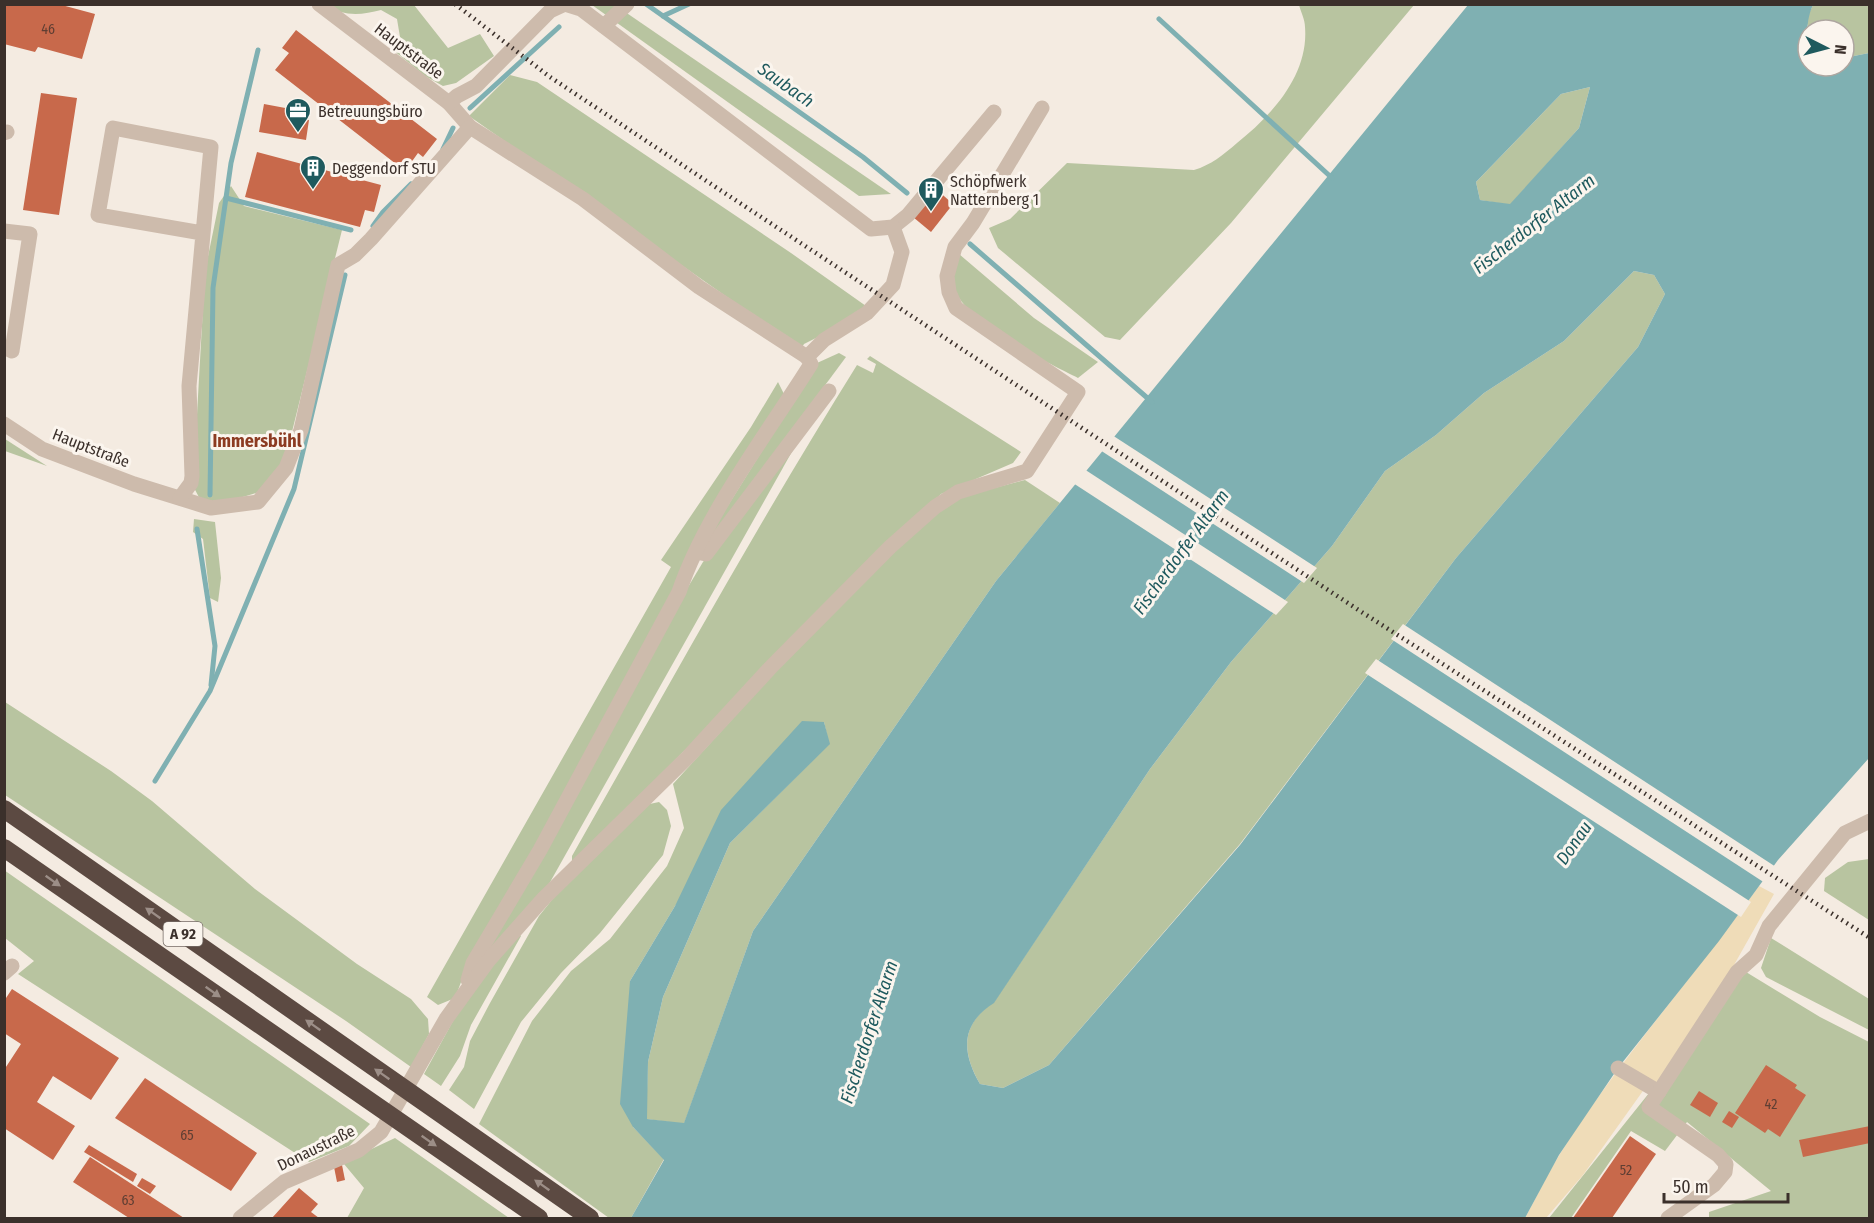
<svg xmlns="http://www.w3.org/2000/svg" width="1874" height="1223" font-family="'Fira Sans Condensed',sans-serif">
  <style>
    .green { fill: #b8c4a0 }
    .sand { fill: #efdcb8 }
    .water { fill: #7fb0b2; fill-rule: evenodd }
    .pier { fill: #f4ebe1 }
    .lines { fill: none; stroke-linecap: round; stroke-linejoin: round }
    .stream { stroke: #7fb0b2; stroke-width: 5 }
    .building { fill: #c8694b }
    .minor { stroke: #cdbbac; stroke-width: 15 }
    .highway { stroke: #5c4a42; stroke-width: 18 }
    .rail { stroke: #3b302b; stroke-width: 4.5; stroke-dasharray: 1.5 4.5; stroke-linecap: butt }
    .oneway { fill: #9c8e87 }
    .labels { text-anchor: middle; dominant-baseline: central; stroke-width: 6; stroke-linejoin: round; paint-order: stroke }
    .number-label { font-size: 14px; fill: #5e3e33 }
    .shield { fill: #fbf5ee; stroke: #756b66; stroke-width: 1.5 }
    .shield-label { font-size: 15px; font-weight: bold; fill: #3b302b }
    .street-label { font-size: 16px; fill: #3b302b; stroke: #fbf5ee }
    .poi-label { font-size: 16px; fill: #3b302b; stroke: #fbf5ee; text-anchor: start }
    .water-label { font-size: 18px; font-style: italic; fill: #1f5a5e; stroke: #fbf5ee }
    .neighbourhood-label { font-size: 18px; font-weight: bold; fill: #8c3b22; stroke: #fbf5ee }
  </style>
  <rect width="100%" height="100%" fill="#f4ebe1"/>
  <g class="green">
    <path d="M327 5H414L448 48 480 34 494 56 456 83 443 86 425 76 393 50 400 37 397 19 381 10C362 15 343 17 327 5Z"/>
    <polygon points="592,5 615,5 891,194 859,196"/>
    <path d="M1299 5H1414L1231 223 1120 340 1105 337 998 248 989 228 1010 219 1067 163 1194 170C1211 165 1223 155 1237 143 1271 116 1309 75 1305 27 1305 20 1301 12 1299 5Z"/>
    <polygon points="1813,5 1869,5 1869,53 1844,58 1844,30 1809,30 1806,20"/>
    <polygon points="510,75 537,82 791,253 866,306 836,328 804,344 801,349 469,116"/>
    <polygon points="1590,87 1579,128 1510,205 1480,200 1476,182 1561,94"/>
    <polygon points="231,186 244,206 342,230 285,460 259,492 223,503 201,501 193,486 205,271 219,203"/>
    <path d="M959 254 1034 318 1098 362 1078 378C1048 363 954 318 953 281 953 273 957 262 959 254Z"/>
    <path d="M1634 271 1654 275 1665 294 1638 347 1456 558 1240 844 1049 1065 1003 1088 980 1084C961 1051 961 1024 994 1002L1150 769 1231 662 1332 546 1385 471 1436 435 1484 393 1564 341Z"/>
    <polygon points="839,353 846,357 708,543 707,539 817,363"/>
    <path d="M870 356 1021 452 1013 463 941 494 572 863V856C665 692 757 525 857 365L873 373 876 364 867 359Z"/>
    <polygon points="778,382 784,394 539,844 469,961 455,998 438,1005 427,997 671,567 661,560 751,427"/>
    <polygon points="801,430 803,432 549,884 480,965 667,622 703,562"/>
    <polygon points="5,439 47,466 5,451"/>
    <polygon points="1025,480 1060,503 996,581 753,931 684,1124 646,1119 648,1062 663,997 730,843 829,744 824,722 675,906 630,981 633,1127 664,1159 631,1218 609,1218 479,1124 532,1021 571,971 610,939 667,866 684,828 673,784 808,636 924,519 964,496"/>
    <polygon points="194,519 215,522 221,578 218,602 210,598 203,539 193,532"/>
    <polygon points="5,702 111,771 152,801 255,889 357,964 411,999 428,1019 429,1034 411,1067 346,1021 5,795"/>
    <polygon points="659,802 667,810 671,826 663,855 600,933 561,973 521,1022 474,1109 449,1090 464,1067 470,1041 490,1003 539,916 559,891 645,805"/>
    <polygon points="1869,859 1870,859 1869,920 1824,891 1825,878 1848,862"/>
    <polygon points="4,870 34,891 370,1124 349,1146 309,1162 18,974 34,961 5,938"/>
    <polygon points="519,934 521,936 471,1025 460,1056 441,1086 424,1074 465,999"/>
    <polygon points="1771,938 1869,999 1869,1030 1766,977 1761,968"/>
    <polygon points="1746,972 1820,1017 1869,1042 1869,1218 1709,1218 1709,1212 1771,1191 1687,1122 1665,1151 1631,1131 1571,1218 1549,1218"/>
    <polygon points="395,1138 509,1218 347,1218 364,1188 344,1164 346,1161"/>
  </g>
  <path class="sand" d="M1759 886 1774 894 1721 988 1652 1092 1645 1088 1583 1175 1546 1218H1525C1537 1197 1547 1174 1560 1154 1619 1060 1694 977 1759 886Z"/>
  <path class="water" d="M1468 5H1813C1804 24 1808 44 1808 66H1844V58L1869 53V758L1778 860 1719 941 1618 1068 1559 1155 1525 1218H631L664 1160 633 1127 620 1104 630 981 675 906 721 810 802 721 824 722 830 744 730 843 663 997 648 1062 647 1119 684 1123 753 931 996 581ZM1590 87 1579 128 1510 204 1480 200 1476 182 1561 94ZM1634 271 1654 275 1665 294 1638 347 1456 558 1240 845 1049 1065 1003 1088 980 1084C961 1051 961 1024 994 1003L1150 769 1231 662 1332 546 1385 471 1436 435 1484 393 1564 341Z"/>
  <g class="pier">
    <polygon points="1112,435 1317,568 1304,583 1100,450"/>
    <polygon points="1084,469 1288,602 1276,615 1073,483"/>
    <polygon points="1403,624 1776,867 1765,883 1391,639"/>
    <polygon points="1376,659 1751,902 1741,917 1365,673"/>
  </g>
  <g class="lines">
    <g class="stream">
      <polyline points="646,4 863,157 907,193"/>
      <polyline points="663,16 689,4"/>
      <polyline points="1159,19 1332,178"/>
      <polyline points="470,108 559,27"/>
      <polyline points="443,149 453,128"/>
      <polyline points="226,198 351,230"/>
      <polyline points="373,226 383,212 411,184"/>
      <polyline points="970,244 1152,402"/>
      <polyline points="210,495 213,288 231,163 258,50"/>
      <polyline points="197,529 215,646 211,685"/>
      <polyline points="155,781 210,691 294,489 345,275"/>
    </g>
  </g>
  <g class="building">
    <polygon points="4,4 58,4 95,14 82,59 38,47 35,52 4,44"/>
    <polygon points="296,30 437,139 423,157 418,153 405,171 275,70 289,53 282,48"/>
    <polygon points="41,93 77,98 59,215 23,210"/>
    <polygon points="264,104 296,110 295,118 309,120 306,140 259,132"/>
    <polygon points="257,152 381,185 374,212 365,210 360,227 245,197"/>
    <polygon points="936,189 953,204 931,232 913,217"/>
    <polygon points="12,989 119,1058 91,1100 53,1076 37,1102 75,1126 53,1160 4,1128 4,1070 21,1044 4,1033 4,1001"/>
    <polygon points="1766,1065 1797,1085 1795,1088 1806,1095 1780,1137 1768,1129 1765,1133 1735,1113"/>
    <polygon points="145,1078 257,1153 231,1191 115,1118"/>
    <polygon points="1699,1091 1718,1103 1710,1117 1690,1105"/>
    <polygon points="1729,1111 1739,1117 1732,1128 1722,1122"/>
    <polygon points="1870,1126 1870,1143 1803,1157 1799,1140"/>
    <polygon points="1630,1136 1656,1154 1612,1218 1573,1218"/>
    <polygon points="89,1145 137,1174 133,1182 84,1152"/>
    <polygon points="90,1157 184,1218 129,1218 73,1182"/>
    <polygon points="342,1165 345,1180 337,1182 334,1167"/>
    <polygon points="142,1178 156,1186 150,1194 137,1186"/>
    <polygon points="299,1188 318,1204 311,1212 319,1218 272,1218"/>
  </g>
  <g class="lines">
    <g class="minor">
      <polyline points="319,4 449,103 470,127 583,199 699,287 807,357"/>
      <polyline points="565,4 581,9 871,229 893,227 908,215 994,112"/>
      <polyline points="604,26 627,4"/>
      <polyline points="449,103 457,96 476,86 550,11 565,4"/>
      <polyline points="4,133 7,132"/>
      <polyline points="4,231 30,234 12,351 4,347"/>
      <polyline points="4,424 42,449 134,484 211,508 258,502 286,468 301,430 338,265 355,255 371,239 470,127"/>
      <polyline points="180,498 191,483 192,476 189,386 211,147 113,128 98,215 202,233"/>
      <polyline points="699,545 701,553 706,554 829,391"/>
      <polyline points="4,973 12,966"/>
      <path d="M468 980 473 963 540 850 679 592C705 515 767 434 811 364L807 357 824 340 867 313 893 285 902 252 893 227"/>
      <polyline points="1618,1068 1659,1092"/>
      <polyline points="240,1218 284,1182 359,1150 381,1132 446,1019 488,961 544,898 688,757 772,666 890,547 935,507 958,492 1027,471 1078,392 956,308 949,292 947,276 955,247 973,223 1042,108"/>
      <polyline points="1668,1218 1714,1185 1725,1172 1726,1164 1718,1155 1649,1107 1737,972 1756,955 1769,926 1845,833 1870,821"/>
    </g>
    <g class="highway">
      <polyline points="4,809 590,1218"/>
      <polyline points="4,848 539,1218"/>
    </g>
    <polyline class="rail" points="455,4 550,77 714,186 1357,609 1870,938"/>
  </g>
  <defs><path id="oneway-solid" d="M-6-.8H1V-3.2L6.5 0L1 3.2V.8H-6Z" transform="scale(1.5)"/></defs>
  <g class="oneway">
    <use href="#oneway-solid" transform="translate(53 881) rotate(35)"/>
    <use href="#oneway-solid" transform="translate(153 913) rotate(-145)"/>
    <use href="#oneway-solid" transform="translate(213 992) rotate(35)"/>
    <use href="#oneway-solid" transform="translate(313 1025) rotate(-145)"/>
    <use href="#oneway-solid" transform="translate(382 1074) rotate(-145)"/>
    <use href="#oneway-solid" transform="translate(429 1141) rotate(35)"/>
    <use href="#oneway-solid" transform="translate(542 1185) rotate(-145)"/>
  </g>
  <defs>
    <symbol id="office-pin" viewBox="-11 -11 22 30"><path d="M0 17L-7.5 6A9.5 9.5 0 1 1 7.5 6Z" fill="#1f5a5e" stroke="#fbf5ee"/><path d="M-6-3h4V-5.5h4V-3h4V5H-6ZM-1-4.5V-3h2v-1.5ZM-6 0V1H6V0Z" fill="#fff"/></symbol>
    <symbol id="building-pin" viewBox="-11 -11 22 30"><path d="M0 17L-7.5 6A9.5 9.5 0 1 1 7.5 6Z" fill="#1f5a5e" stroke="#fbf5ee"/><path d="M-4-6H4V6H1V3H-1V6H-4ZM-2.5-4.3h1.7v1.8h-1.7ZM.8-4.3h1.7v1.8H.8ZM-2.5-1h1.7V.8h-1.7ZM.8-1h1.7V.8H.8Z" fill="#fff"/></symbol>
  </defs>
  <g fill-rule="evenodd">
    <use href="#office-pin" x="283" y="96" width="30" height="40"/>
    <use href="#building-pin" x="298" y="153" width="30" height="40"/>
    <use href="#building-pin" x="916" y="175" width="30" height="40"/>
  </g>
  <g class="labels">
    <g class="number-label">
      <text x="48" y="29">46</text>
      <text x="1771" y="1104">42</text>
      <text x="187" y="1135">65</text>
      <text x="1626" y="1170">52</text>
      <text x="128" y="1200">63</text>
    </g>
    <rect class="shield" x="163.5" y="922" width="39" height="24" rx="4.5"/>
    <g class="shield-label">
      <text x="183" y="934">A 92</text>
    </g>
    <g class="street-label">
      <text transform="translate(409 51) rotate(37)">Hauptstraße</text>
      <text transform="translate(91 448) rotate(21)">Hauptstraße</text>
      <text transform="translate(316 1148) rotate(-26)">Donaustraße</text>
    </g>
    <g class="poi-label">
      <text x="318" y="111">Betreuungsbüro</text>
      <text x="332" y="168">Deggendorf STU</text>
      <text x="950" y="181">Schöpfwerk<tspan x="950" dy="18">Natternberg 1</tspan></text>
    </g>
    <g class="water-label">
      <text transform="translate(786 85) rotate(35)">Saubach</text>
      <text transform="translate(1534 224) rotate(-38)">Fischerdorfer Altarm</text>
      <text transform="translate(1181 552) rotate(-54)">Fischerdorfer Altarm</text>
      <text transform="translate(1574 843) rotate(-55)">Donau</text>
      <text transform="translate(869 1032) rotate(-72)">Fischerdorfer Altarm</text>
    </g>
    <g class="neighbourhood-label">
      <text x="257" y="441">Immersbühl</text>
    </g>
  </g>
  <rect width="1874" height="1223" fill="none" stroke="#3b302b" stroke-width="12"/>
  <g transform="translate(1826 48) rotate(96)"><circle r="28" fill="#fbf5ee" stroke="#aea6a0" stroke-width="1.5"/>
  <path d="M0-4.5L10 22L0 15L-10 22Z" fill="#1f5a5e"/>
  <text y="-9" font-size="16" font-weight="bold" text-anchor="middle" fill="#3b302b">N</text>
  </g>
  <path d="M1664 1193v9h124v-9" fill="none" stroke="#3b302b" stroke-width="3"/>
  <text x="1673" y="1193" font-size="18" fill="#3b302b" stroke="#fbf5ee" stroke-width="4.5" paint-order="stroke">50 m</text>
</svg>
